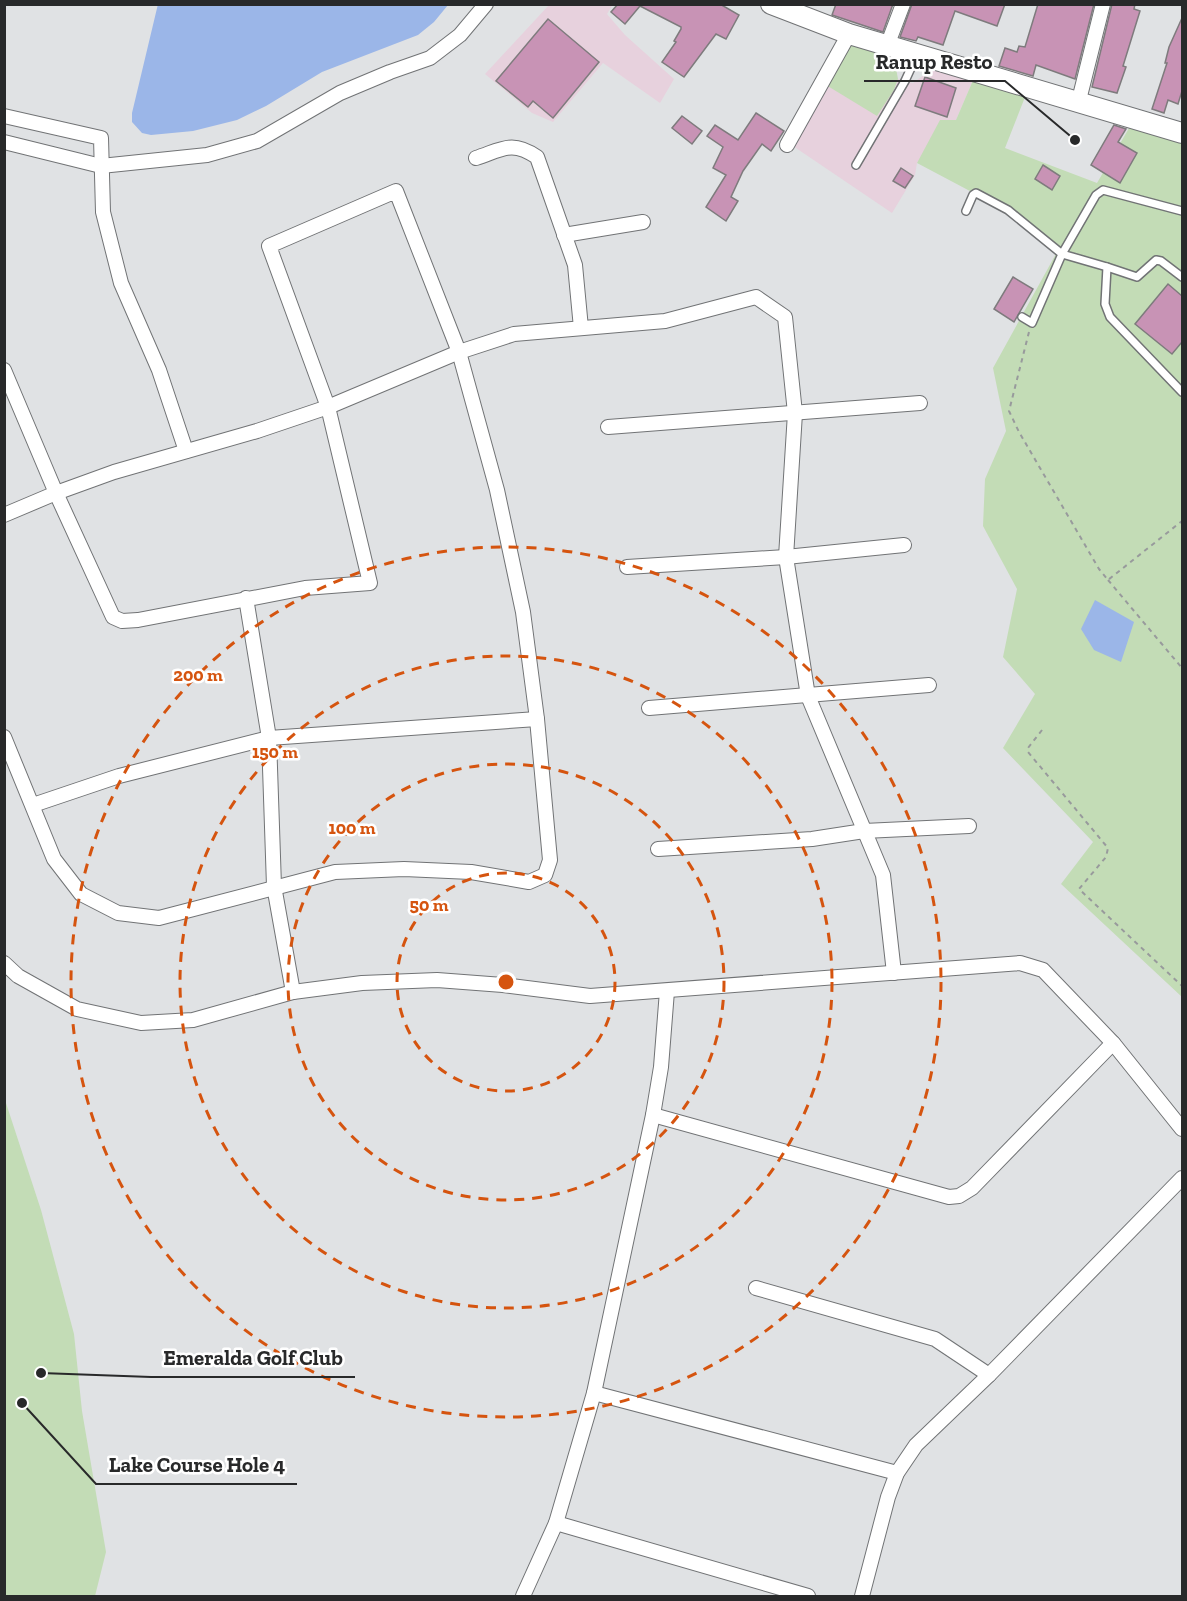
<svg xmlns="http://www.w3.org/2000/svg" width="1187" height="1601" font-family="'Zilla Slab',serif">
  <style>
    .industrial { fill: #e7d1dd }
    .green { fill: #c3dcb6; fill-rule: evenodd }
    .water { fill: #9bb6e8 }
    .building { fill: #c893b5; stroke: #7e7b7d; stroke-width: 1.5 }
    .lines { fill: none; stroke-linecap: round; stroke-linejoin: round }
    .service-casing { stroke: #717375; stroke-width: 10 }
    .minor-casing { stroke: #717375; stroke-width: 16 }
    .secondary-casing { stroke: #717375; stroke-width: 22 }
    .path { stroke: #989a9c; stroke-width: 2; stroke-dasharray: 4.5 4.5; stroke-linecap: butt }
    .service { stroke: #fff; stroke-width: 7 }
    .minor { stroke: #fff; stroke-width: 14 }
    .secondary { stroke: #fff; stroke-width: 20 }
    .ring { fill: none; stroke: #d5540f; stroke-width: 3; stroke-dasharray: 10 8 }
    .centre { fill: #d5540f; stroke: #fff; stroke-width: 3 }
    .ring-label { font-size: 18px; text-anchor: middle; font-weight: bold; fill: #d5540f; stroke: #fff; stroke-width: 5; stroke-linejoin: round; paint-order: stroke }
    .leader { fill: none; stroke: #28292a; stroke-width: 2 }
    .callout-dot { fill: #28292a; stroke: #fff; stroke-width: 2 }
    .callout-label { font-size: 21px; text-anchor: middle; font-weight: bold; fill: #28292a; stroke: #fff; stroke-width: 5; stroke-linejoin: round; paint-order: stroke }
  </style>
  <rect width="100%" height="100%" fill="#e0e2e4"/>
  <g class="industrial">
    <polygon points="613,4 607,14 625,35 674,79 660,103 603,63 553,122 532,113 485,74 549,5"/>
    <polygon points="935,67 974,78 956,120 917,163 915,175 892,213 793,146 826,85 894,90 898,79 913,83"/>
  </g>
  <g class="green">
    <polygon points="850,43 894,58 898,79 894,90 877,116 826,85"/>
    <path d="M974 78 1027 92 1005 148 1097 183 1132 123 1182 140V997L1061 884 1093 842 1003 748 1035 694 1003 657 1017 589 983 526 985 479 1006 431 993 368 1057 252 1017 220 985 199 917 163 940 120H956ZM1043 166 1060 176 1052 189 1035 179Z"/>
    <polygon points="5,1100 41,1210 74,1334 82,1411 106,1552 95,1596 5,1596"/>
  </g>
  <g class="water">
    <polygon points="158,4 448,4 448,5 434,22 418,35 322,72 266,106 237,120 193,131 151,135 142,133 132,122 132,113"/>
    <polygon points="1095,600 1134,622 1121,662 1094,650 1081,629"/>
  </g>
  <g class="building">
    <polygon points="618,4 720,4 739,15 726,39 716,34 684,77 662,62 676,42 674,41 681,29 681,27 640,6 625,24 611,12"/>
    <polygon points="836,4 893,4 883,32 832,15"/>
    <polygon points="912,4 1005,4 997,26 955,11 943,45 918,37 916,41 900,37"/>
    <polygon points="1038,4 1094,4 1075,79 1036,65 1033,76 999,66 1005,48 1017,52 1019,46 1025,47"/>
    <polygon points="1112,4 1135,4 1134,9 1140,11 1123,66 1126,67 1117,93 1092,87"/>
    <polygon points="1182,18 1182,91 1178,104 1168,100 1164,113 1152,109 1167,63 1165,63 1169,47"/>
    <polygon points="548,19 599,62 553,118 533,101 528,107 496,81"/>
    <polygon points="925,77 956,88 947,117 915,106"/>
    <polygon points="756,113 784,131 771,151 762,144 743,171 731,197 738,201 726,221 706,207 726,175 713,168 723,147 707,136 715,125 738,140"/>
    <polygon points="682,116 702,131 692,144 672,128"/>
    <polygon points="1114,125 1126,129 1118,142 1137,153 1120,183 1091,165"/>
    <polygon points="1043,165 1060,176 1052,190 1035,179"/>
    <polygon points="901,168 913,176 905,188 893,181"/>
    <polygon points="1013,277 1033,289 1014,322 994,309"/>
    <polygon points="1168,284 1182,296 1182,342 1172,354 1135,324"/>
  </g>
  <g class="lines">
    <defs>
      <g id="service">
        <polyline points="856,165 905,81 916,57"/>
        <polyline points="966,211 973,195 976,193 1008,210 1062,254 1032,323 1022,317"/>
        <polyline points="1182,211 1103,190 1096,195 1062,254 1107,267 1105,304 1110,317 1182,392"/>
        <polyline points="1107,267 1137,277 1156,260 1161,261 1182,277"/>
      </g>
      <g id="minor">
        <polyline points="887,46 903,4"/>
        <polyline points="1078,104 1103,4"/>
        <polyline points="4,116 101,138 103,212 121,283 159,370 186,451"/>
        <polyline points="4,142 101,166 207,155 257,141 340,93 390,72 430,58 460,35 486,4"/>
        <polyline points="787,145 849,34"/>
        <path d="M476 158C503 149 512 140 537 157L575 265 581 328"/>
        <polyline points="564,235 643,222"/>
        <polyline points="4,370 56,493 113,617 122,621 138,620 305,588 370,583 328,407 269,246 396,191 459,352 497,490 523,612 537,719 550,860 545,875 529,882 471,872 404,869 335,872 159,918 118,913 81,894 54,859 4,737"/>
        <polyline points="608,427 920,403"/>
        <polyline points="4,515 56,493 114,472 257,431 328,407 459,352 514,334 665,321 756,297 785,317 795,413 786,557 808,696 883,875 894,973"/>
        <polyline points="627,567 786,557 904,545"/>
        <polyline points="246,598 269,738 274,886 293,992"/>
        <polyline points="649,708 929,685"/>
        <polyline points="33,805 119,776 269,738 537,719"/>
        <polyline points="658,849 812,839 864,831 969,826"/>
        <polyline points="4,963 18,976 77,1009 141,1023 193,1020 293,992 362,983 437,980 503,985 590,996 1020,963 1043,970 1113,1043 1182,1129"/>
        <polyline points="653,1115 949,1197 959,1196 972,1188 1113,1043"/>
        <polyline points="756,1288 935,1339 989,1375"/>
        <polyline points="594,1393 897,1473"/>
        <polyline points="556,1523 808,1596"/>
        <polyline points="523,1596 556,1523 594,1393 653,1115 661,1067 667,991"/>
        <polyline points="862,1596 888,1497 897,1473 916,1445 989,1375 1182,1178"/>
      </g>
      <polyline id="secondary" points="771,4 849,34 1182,133"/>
    </defs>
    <use href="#service" class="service-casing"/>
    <use href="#minor" class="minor-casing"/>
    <use href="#secondary" class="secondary-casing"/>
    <g class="path">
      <polyline points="1029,332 1009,411 1019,432 1099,569 1108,580 1182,521"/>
      <polyline points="1108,580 1182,668"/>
      <polyline points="1042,730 1028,748 1028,752 1108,848 1106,857 1079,889 1182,986"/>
    </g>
    <use href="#service" class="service"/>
    <use href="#minor" class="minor"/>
    <use href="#secondary" class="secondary"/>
  </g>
  <g class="ring">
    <circle cx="506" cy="982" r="109"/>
    <circle cx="506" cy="982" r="218"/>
    <circle cx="506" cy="982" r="326"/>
    <circle cx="506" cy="982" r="435"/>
  </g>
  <circle cx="506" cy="982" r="9" class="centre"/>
  <g class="ring-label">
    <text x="198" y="681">200 m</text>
    <text x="275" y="758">150 m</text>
    <text x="352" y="834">100 m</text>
    <text x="429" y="911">50 m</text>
  </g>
  <path class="leader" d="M1075 140L1005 81H864M41 1373L151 1377H355M22 1403L96 1484H297"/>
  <g class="callout-dot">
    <circle cx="1075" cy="140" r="6"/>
    <circle cx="41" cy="1373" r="6"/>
    <circle cx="22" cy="1403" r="6"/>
  </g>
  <g class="callout-label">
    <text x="934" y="69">Ranup Resto</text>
    <text x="253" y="1365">Emeralda Golf Club</text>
    <text x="197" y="1472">Lake Course Hole 4</text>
  </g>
  <rect width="1187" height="1601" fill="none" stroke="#28292a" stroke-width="12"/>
</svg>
